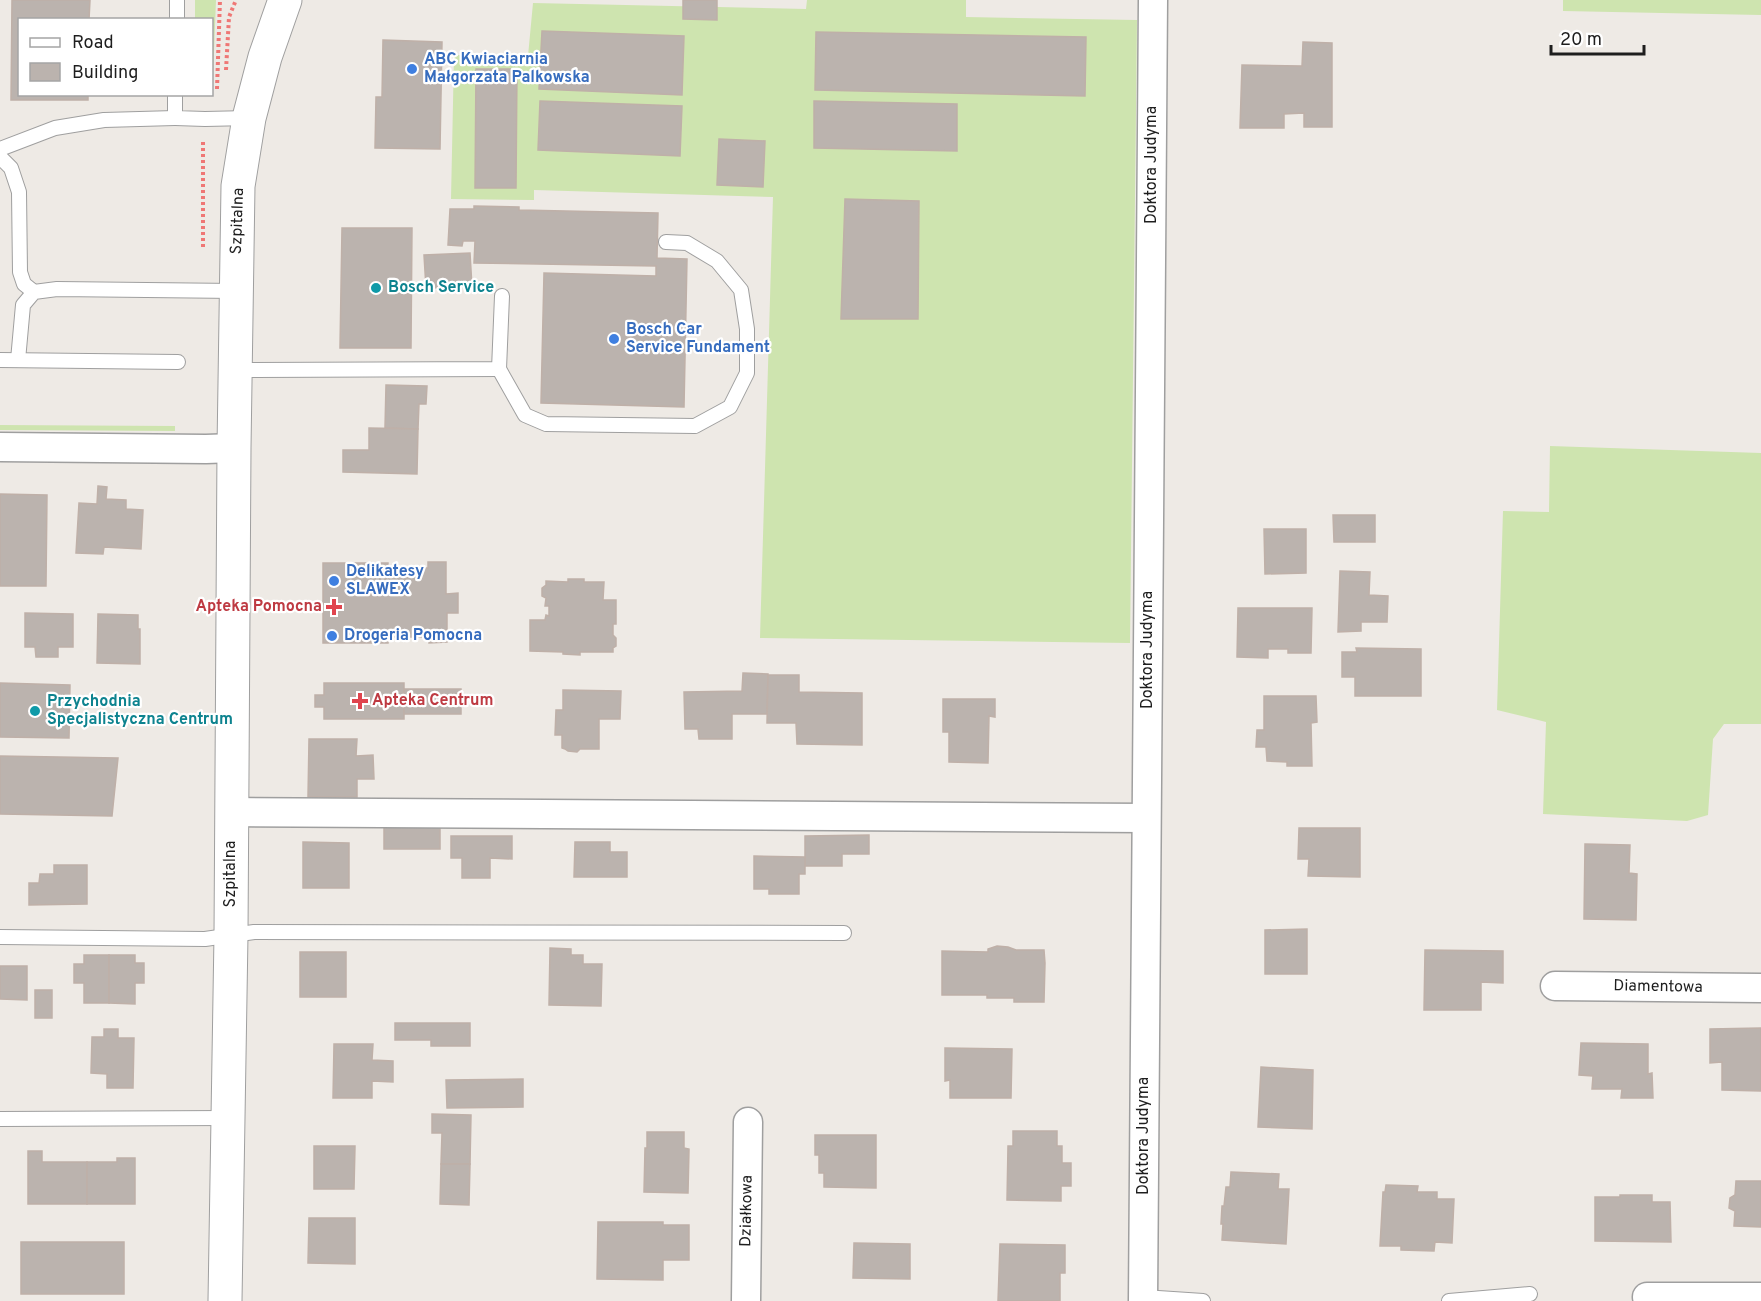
<svg xmlns="http://www.w3.org/2000/svg" width="1761" height="1301" font-family="Overpass,sans-serif">
  <style>
    .grass { fill: #cee4af }
    .building { fill: #bbb3ae; stroke: #bfb0a8; stroke-width: 1.5 }
    .lines { fill: none; stroke-linecap: round; stroke-linejoin: round }
    .service-casing { stroke: #9f9f9f; stroke-width: 16 }
    .minor-casing { stroke: #9f9f9f; stroke-width: 31 }
    .tertiary-casing { stroke: #9f9f9f; stroke-width: 35 }
    .path { stroke: #ef7775; stroke-width: 4; stroke-dasharray: 3 3; stroke-linecap: butt }
    .service { stroke: #fff; stroke-width: 14 }
    .minor { stroke: #fff; stroke-width: 28 }
    .tertiary { stroke: #fff; stroke-width: 33 }
    .shop-dot { fill: #3f7fe0; stroke: #fff; stroke-width: 2 }
    .culture-dot { fill: #0f9aa8; stroke: #fff; stroke-width: 2 }
    .health-dot { fill: #e0444e; stroke: #fff; stroke-width: 2 }
    .labels { text-anchor: middle; dominant-baseline: central; stroke-width: 4.5; stroke-linejoin: round; paint-order: stroke }
    .shop-label { font-size: 16px; font-weight: bold; fill: #366cbe; stroke: #fff; text-anchor: start }
    .street-label { font-size: 16px; fill: #1e1e1e; stroke: #fff }
    .culture-label { font-size: 16px; font-weight: bold; fill: #0d838f; stroke: #fff; text-anchor: start }
    .health-label { font-size: 16px; font-weight: bold; fill: #be3a42; stroke: #fff; text-anchor: end }
  </style>
  <rect width="100%" height="100%" fill="#eeeae5"/>
  <g class="grass">
    <polygon points="195,0 216,0 213,78 212,78 212,20 195,19"/>
    <polygon points="807,0 966,0 966,17 1137,20 1130,643 760,638 773,197 534,190 534,200 451,199 454,55 528,56 533,3 806,9"/>
    <polygon points="1563,0 1761,0 1761,15 1563,11"/>
    <polygon points="0,425 175,426 175,431 0,430"/>
    <polygon points="1550,446 1761,453 1761,724 1724,724 1713,739 1708,815 1687,821 1543,814 1546,722 1497,710 1503,511 1549,512"/>
  </g>
  <g class="building">
    <polygon points="12,0 90,0 89,20 20,20 20,94 88,94 88,100 11,100"/>
    <polygon points="683,0 717,0 717,20 683,19"/>
    <polygon points="542,31 684,36 682,95 539,89"/>
    <polygon points="816,32 1086,37 1085,96 815,90"/>
    <polygon points="383,40 442,42 440,149 375,148 376,97 382,97"/>
    <polygon points="1303,42 1332,43 1332,127 1304,127 1304,113 1284,114 1284,128 1240,128 1242,65 1302,66"/>
    <polygon points="476,69 517,69 516,188 475,188"/>
    <polygon points="540,101 682,106 680,156 538,150"/>
    <polygon points="814,101 957,104 957,151 814,148"/>
    <polygon points="719,139 765,141 763,187 717,185"/>
    <polygon points="845,199 919,201 918,319 841,319"/>
    <polygon points="474,206 519,207 519,210 658,213 657,258 687,259 684,407 541,403 544,273 656,276 656,266 474,263 475,241 463,241 462,246 448,245 450,209 474,209"/>
    <polygon points="342,228 412,228 411,348 340,348"/>
    <polygon points="470,253 472,287 426,288 424,255"/>
    <polygon points="386,385 427,386 426,404 419,404 418,429 385,428"/>
    <polygon points="369,428 418,429 417,474 343,472 343,450 369,450"/>
    <polygon points="98,486 107,487 106,499 126,500 126,509 143,510 141,549 104,547 103,554 76,553 79,503 97,504"/>
    <polygon points="0,494 47,495 46,586 0,586"/>
    <polygon points="1333,515 1375,515 1375,542 1334,542"/>
    <polygon points="1264,529 1306,529 1306,573 1265,574"/>
    <polygon points="428,562 446,562 446,594 458,593 458,613 447,613 447,642 429,643 429,637 388,637 388,643 323,643 323,563 388,563 388,568 428,568"/>
    <polygon points="1340,571 1370,572 1369,595 1388,596 1387,622 1361,622 1361,631 1338,632"/>
    <polygon points="568,579 584,579 584,582 604,582 603,600 616,600 616,624 613,624 613,635 616,638 616,646 613,648 613,652 580,652 580,655 563,654 563,652 530,651 530,620 545,620 546,615 549,616 549,606 545,606 546,598 542,596 542,588 546,585 546,581 568,582"/>
    <polygon points="1238,608 1312,608 1311,653 1288,653 1288,649 1268,649 1268,658 1237,657"/>
    <polygon points="25,613 73,614 73,647 58,647 58,657 36,657 35,647 25,647"/>
    <polygon points="98,614 138,615 138,629 140,629 140,664 97,663"/>
    <polygon points="1356,648 1421,649 1421,696 1355,696 1355,677 1342,677 1342,652 1357,652"/>
    <polygon points="743,673 768,674 767,714 732,714 732,739 699,739 698,729 685,729 684,692 742,691"/>
    <polygon points="768,675 799,675 799,692 862,693 862,745 797,744 796,723 767,723"/>
    <polygon points="0,683 70,685 69,738 0,737"/>
    <polygon points="324,683 404,683 404,719 324,719 324,707 315,707 315,695 324,695"/>
    <rect x="404" y="689" width="57" height="25"/>
    <polygon points="563,690 621,691 620,719 599,719 599,749 580,749 577,752 568,751 565,749 562,748 562,735 555,735 556,710 563,710"/>
    <polygon points="1264,696 1316,696 1317,722 1311,723 1312,766 1287,766 1287,762 1267,761 1266,747 1256,747 1257,730 1264,730"/>
    <polygon points="943,699 995,699 995,717 989,716 988,763 949,762 949,732 943,732"/>
    <polygon points="309,739 357,739 356,756 373,755 374,779 357,779 357,797 308,797"/>
    <polygon points="0,756 118,758 112,816 0,814"/>
    <rect x="384" y="826" width="56" height="23"/>
    <polygon points="1299,828 1360,828 1360,877 1308,876 1309,859 1298,859"/>
    <polygon points="869,835 869,854 842,854 842,866 805,866 805,836"/>
    <polygon points="451,836 512,836 512,859 490,858 490,878 462,878 462,858 451,858"/>
    <polygon points="303,842 349,843 349,888 303,888"/>
    <polygon points="575,842 610,842 610,852 627,852 627,877 574,877"/>
    <polygon points="1585,844 1630,845 1629,873 1637,874 1636,920 1584,919"/>
    <polygon points="754,856 805,857 805,874 799,874 799,894 769,894 769,889 754,889"/>
    <polygon points="54,865 87,865 87,904 29,905 29,883 39,883 40,874 54,874"/>
    <polygon points="1307,929 1307,974 1265,974 1265,930"/>
    <polygon points="997,946 1008,947 1016,950 1044,950 1045,963 1044,1002 1014,1002 1014,998 987,998 987,995 942,995 942,951 988,952 988,949"/>
    <polygon points="550,948 571,949 571,955 583,955 583,964 602,964 601,1006 549,1005"/>
    <polygon points="1425,950 1503,951 1503,983 1481,982 1481,1010 1424,1010"/>
    <rect x="300" y="952" width="46" height="45"/>
    <polygon points="84,955 109,955 109,1003 84,1003 84,983 74,983 74,964 84,964"/>
    <polygon points="109,955 135,955 135,963 144,963 144,983 135,983 135,1004 109,1003"/>
    <polygon points="0,966 27,966 27,1000 0,999"/>
    <rect x="35" y="990" width="17" height="28"/>
    <polygon points="395,1023 470,1023 470,1046 431,1046 431,1040 395,1040"/>
    <polygon points="1761,1028 1761,1091 1722,1090 1722,1062 1710,1063 1710,1029"/>
    <polygon points="104,1029 118,1029 118,1038 134,1038 133,1088 107,1088 107,1074 91,1073 92,1037 104,1037"/>
    <polygon points="1581,1043 1648,1044 1648,1074 1652,1073 1653,1098 1621,1098 1622,1089 1592,1089 1593,1076 1579,1075"/>
    <polygon points="334,1044 373,1044 372,1060 393,1061 393,1082 372,1081 372,1098 333,1098"/>
    <polygon points="945,1048 1012,1049 1011,1098 950,1098 950,1080 945,1081"/>
    <polygon points="1261,1067 1313,1070 1312,1129 1258,1127"/>
    <polygon points="523,1079 523,1107 447,1108 446,1080"/>
    <polygon points="432,1114 471,1115 470,1164 441,1164 442,1133 432,1133"/>
    <polygon points="1013,1131 1057,1131 1057,1146 1062,1146 1062,1163 1071,1163 1071,1186 1061,1186 1061,1201 1007,1200 1008,1146 1013,1146"/>
    <polygon points="647,1132 684,1132 684,1148 689,1149 688,1193 644,1192 645,1148 647,1148"/>
    <polygon points="815,1135 876,1135 876,1188 824,1187 824,1173 819,1173 819,1155 815,1155"/>
    <polygon points="314,1146 355,1146 354,1189 314,1189"/>
    <polygon points="28,1151 42,1151 42,1162 87,1162 87,1204 28,1204"/>
    <polygon points="117,1158 135,1158 135,1204 87,1204 87,1162 117,1162"/>
    <polygon points="441,1164 470,1164 469,1205 440,1204"/>
    <polygon points="1231,1172 1279,1174 1278,1189 1289,1189 1286,1244 1222,1240 1223,1224 1221,1224 1222,1206 1224,1206 1226,1187 1230,1187"/>
    <polygon points="1736,1181 1761,1181 1761,1227 1734,1226 1735,1211 1729,1208 1730,1198 1735,1195"/>
    <polygon points="1386,1185 1418,1186 1417,1192 1437,1192 1437,1199 1454,1199 1452,1243 1435,1242 1434,1251 1401,1250 1401,1246 1380,1246 1383,1192 1385,1192"/>
    <polygon points="1620,1195 1652,1195 1652,1202 1670,1202 1671,1242 1595,1241 1595,1197 1620,1197"/>
    <polygon points="309,1218 355,1218 355,1264 308,1263"/>
    <polygon points="598,1222 663,1222 663,1225 689,1225 689,1260 663,1260 663,1280 597,1279"/>
    <rect x="21" y="1242" width="103" height="52"/>
    <polygon points="854,1243 910,1244 910,1279 853,1278"/>
    <polygon points="1000,1244 1065,1245 1065,1273 1060,1273 1060,1301 998,1301"/>
  </g>
  <g class="lines">
    <defs>
      <g id="service">
        <polyline points="177,20 177,0"/>
        <polyline points="175,94 175,118 205,119 249,118"/>
        <polyline points="0,149 55,128 104,120 175,118"/>
        <polyline points="0,157 11,168 19,192 20,272 24,284 34,292"/>
        <polyline points="0,360 178,362"/>
        <polyline points="18,360 23,305 34,292 57,289 236,291"/>
        <polyline points="499,369 525,415 546,424 695,426 730,407 747,373 747,329 741,290 717,261 687,243 666,242"/>
        <polyline points="235,370 499,369 502,296"/>
        <polyline points="0,937 205,939 254,932 844,933"/>
        <polyline points="0,1119 228,1118"/>
        <polyline points="1143,1297 1203,1301"/>
        <polyline points="1449,1301 1530,1294"/>
      </g>
      <g id="minor">
        <polyline points="0,447 206,449 234,448"/>
        <polyline points="231,812 1146,818"/>
        <polyline points="1555,986 1761,988"/>
        <polyline points="1647,1297 1761,1297"/>
        <polyline points="746,1301 748,1122"/>
        <polyline points="1143,1301 1153,0"/>
      </g>
      <polyline id="tertiary" points="225,1301 231,935 234,448 238,186 249,118 265,57 285,0"/>
    </defs>
    <use href="#service" class="service-casing"/>
    <use href="#minor" class="minor-casing"/>
    <use href="#tertiary" class="tertiary-casing"/>
    <g class="path">
      <polyline points="226,70 229,17 236,0"/>
      <polyline points="217,89 220,0"/>
      <polyline points="203,247 203,141"/>
    </g>
    <use href="#service" class="service"/>
    <use href="#minor" class="minor"/>
    <use href="#tertiary" class="tertiary"/>
  </g>
  <g class="shop-dot">
    <circle cx="412" cy="69" r="6"/>
    <circle cx="614" cy="339" r="6"/>
    <circle cx="334" cy="581" r="6"/>
    <circle cx="332" cy="636" r="6"/>
  </g>
  <g class="culture-dot">
    <circle cx="376" cy="288" r="6"/>
    <circle cx="35" cy="711" r="6"/>
  </g>
  <g class="health-dot">
    <path d="M331 598h6v6h6v6h-6v6h-6v-6h-6v-6h6z"/>
    <path d="M357 692h6v6h6v6h-6v6h-6v-6h-6v-6h6z"/>
  </g>
  <g class="labels">
    <g class="shop-label">
      <text x="424" y="60">ABC Kwiaciarnia<tspan x="424" dy="18">Małgorzata Palkowska</tspan></text>
      <text x="626" y="330">Bosch Car<tspan x="626" dy="18">Service Fundament</tspan></text>
      <text x="346" y="572">Delikatesy<tspan x="346" dy="18">SLAWEX</tspan></text>
      <text x="344" y="636">Drogeria Pomocna</text>
    </g>
    <g class="street-label">
      <text transform="translate(1152 165) rotate(-90)">Doktora Judyma</text>
      <text transform="translate(238 221) rotate(-88)">Szpitalna</text>
      <text transform="translate(1148 650) rotate(-90)">Doktora Judyma</text>
      <text transform="translate(231 874) rotate(-90)">Szpitalna</text>
      <text transform="translate(1658 987) rotate(1)">Diamentowa</text>
      <text transform="translate(1144 1136) rotate(-90)">Doktora Judyma</text>
      <text transform="translate(747 1211) rotate(-89)">Działkowa</text>
    </g>
    <g class="culture-label">
      <text x="388" y="288">Bosch Service</text>
      <text x="47" y="702">Przychodnia<tspan x="47" dy="18">Specjalistyczna Centrum</tspan></text>
    </g>
    <g class="health-label">
      <text x="322" y="607">Apteka Pomocna</text>
      <text x="372" y="701" text-anchor="start">Apteka Centrum</text>
    </g>
  </g>
  <rect x="18" y="18" width="195" height="78" fill="#ffffff" stroke="#a5a5a5" stroke-width="1.5"/>
  <rect x="30" y="38" width="30" height="9" fill="#ffffff" stroke="#a5a5a5" stroke-width="1.5"/>
  <text x="72" y="48" font-size="18" fill="#1e1e1e">Road</text>
  <rect x="30" y="63" width="30" height="18" fill="#bbb3ae" stroke="#a5a5a5" stroke-width="1.5"/>
  <text x="72" y="78" font-size="18" fill="#1e1e1e">Building</text>
  <path d="M1551 45v9h93v-9" fill="none" stroke="#1e1e1e" stroke-width="3"/>
  <text x="1560" y="45" font-size="18" fill="#1e1e1e" stroke="#ffffff" stroke-width="4.5" paint-order="stroke">20 m</text>
</svg>
